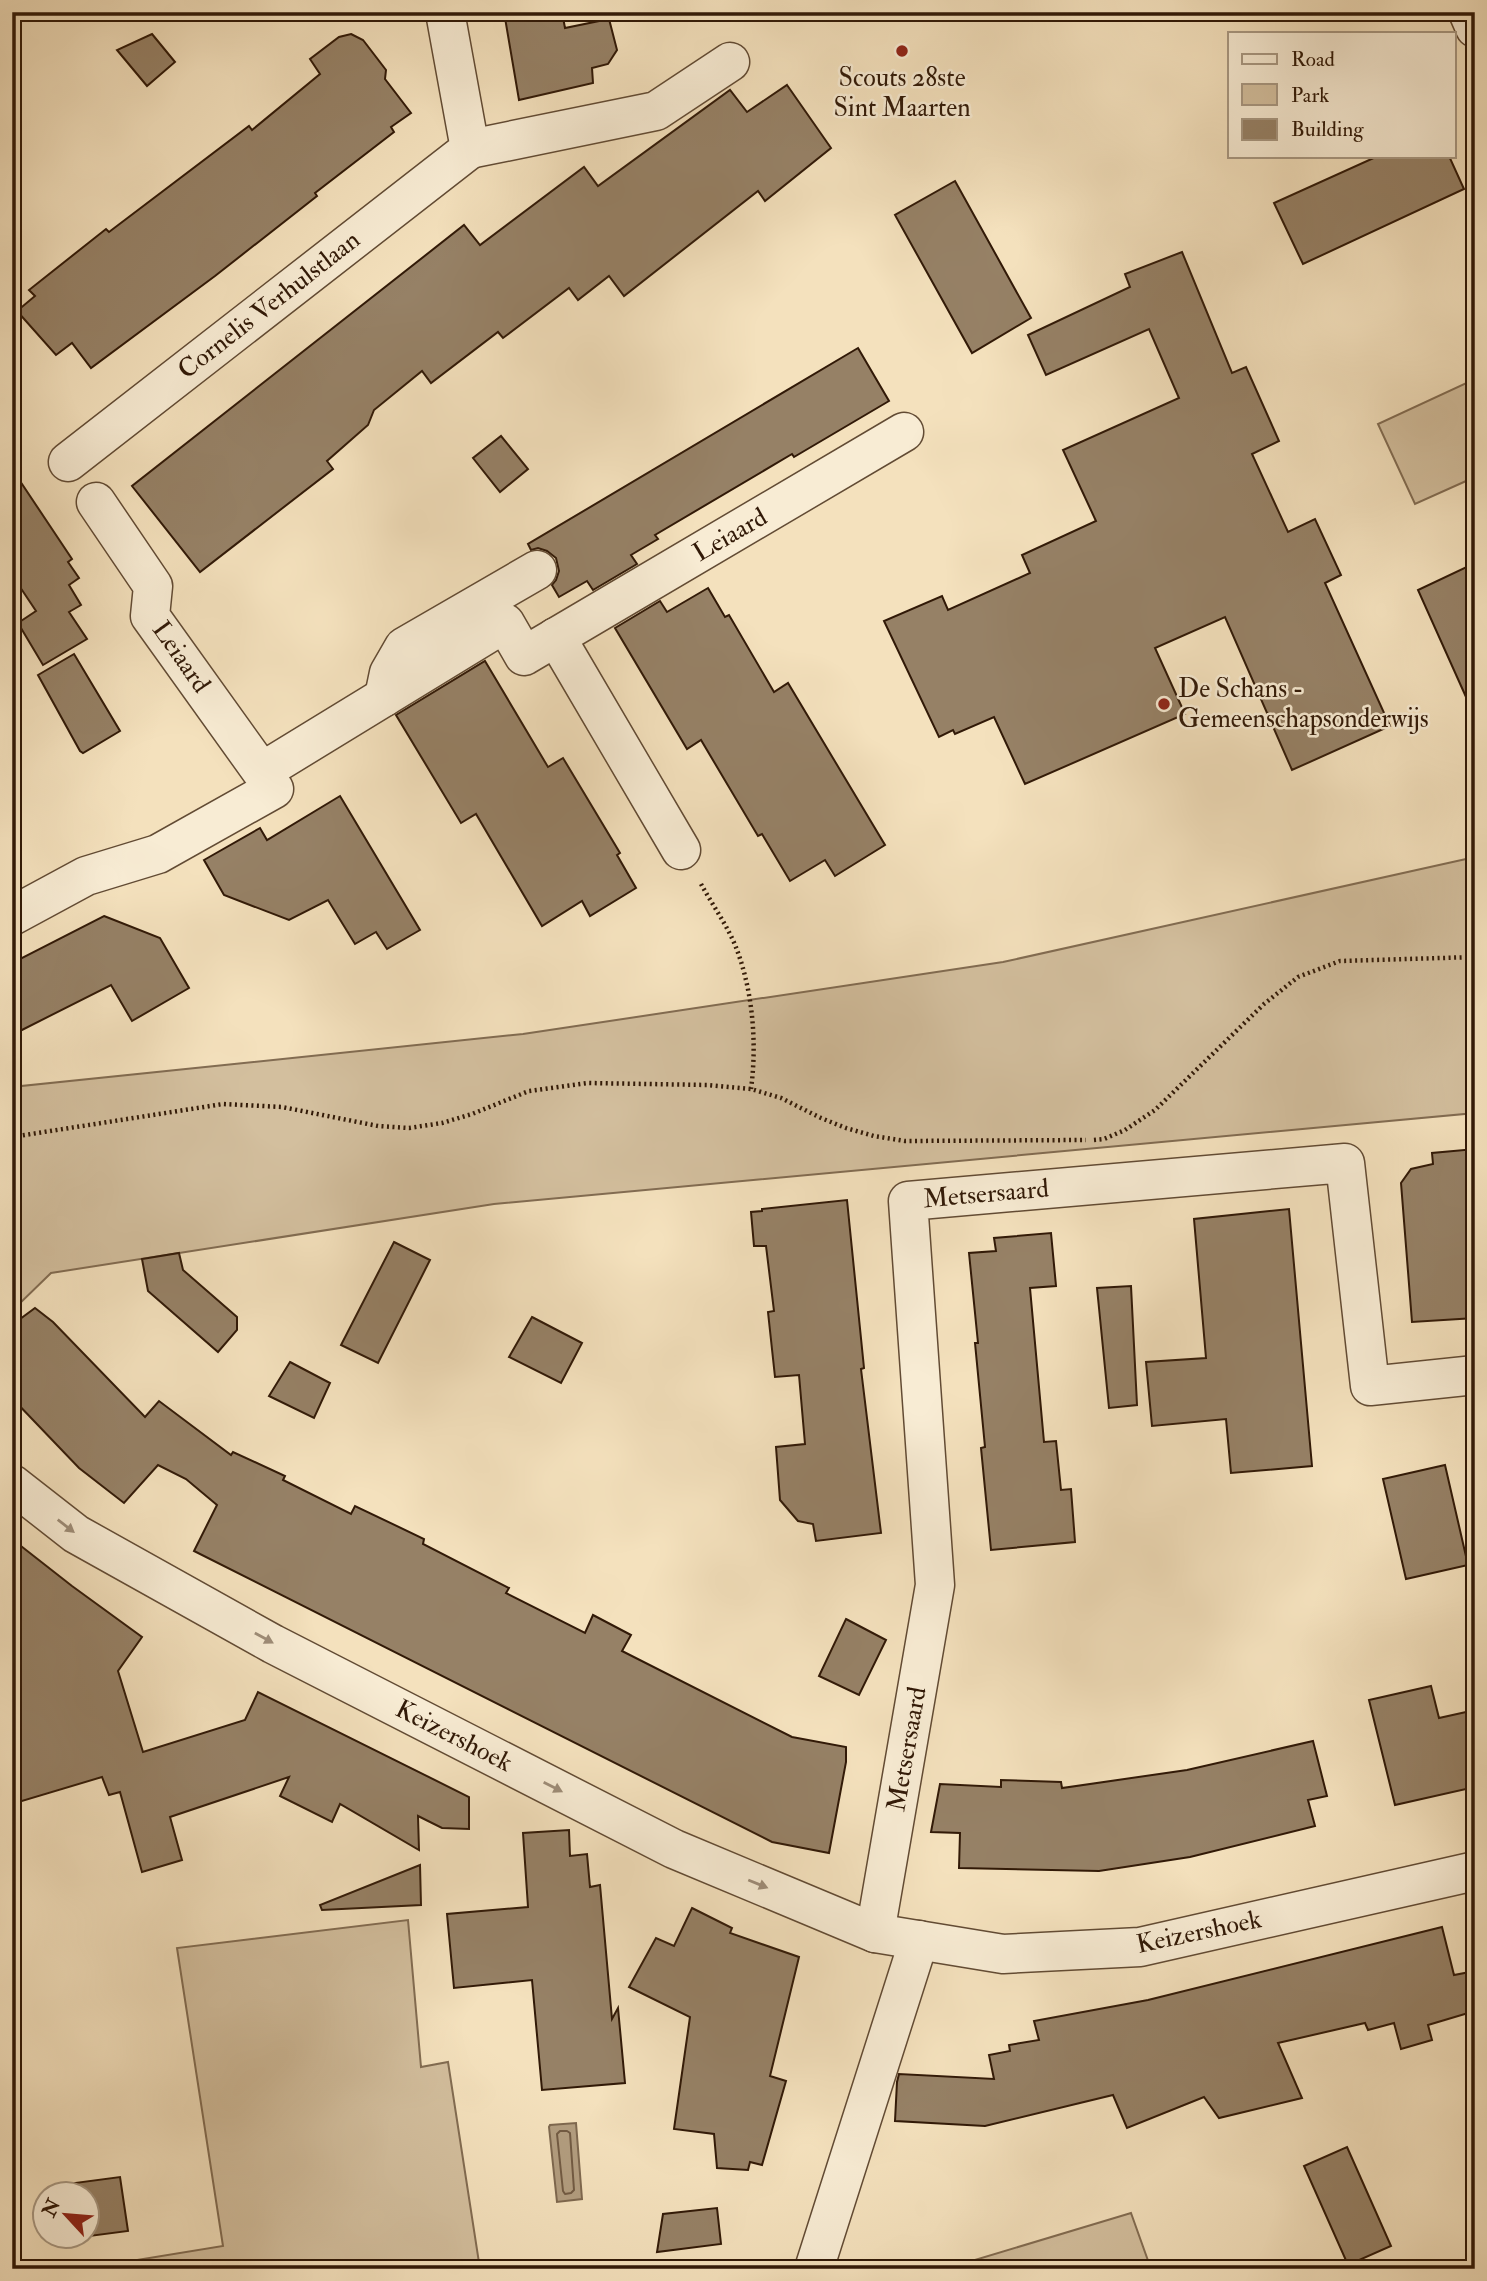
<svg xmlns="http://www.w3.org/2000/svg" width="1487" height="2281" font-family="'IM FELL Double Pica',serif">
  <style>
    .green { fill: #d3bf9e; stroke: #826c52; stroke-width: 2 }
    .water { fill: #b29d7f; stroke: #7e684f; stroke-width: 2 }
    .lines { fill: none; stroke-linecap: round; stroke-linejoin: round }
    .shore { stroke: #725b43; stroke-width: 2 }
    .building { fill: #968166; stroke: #311907; stroke-width: 2 }
    .minor-casing { stroke: #624b34; stroke-width: 41 }
    .path { stroke: #311907; stroke-width: 4.5; stroke-dasharray: 2 3.5; stroke-linecap: butt }
    .minor { stroke: #f8ecd4; stroke-width: 38 }
    .oneway { fill: #9e8d78 }
    .poi-dot { fill: #8f2418; stroke: #f8ecd4; stroke-width: 2.5 }
    .labels { text-anchor: middle; dominant-baseline: central; stroke-width: 5; stroke-linejoin: round; paint-order: stroke }
    .poi-label { font-size: 26px; fill: #311907; stroke: #f8ecd4 }
    .street-label { font-size: 26px; fill: #311907; stroke: #f8ecd4 }
  </style>
  <rect width="100%" height="100%" fill="#f4e1bd"/>
  <filter id="stains"><feTurbulence type="fractalNoise" baseFrequency=".00286" numOctaves="4"/><feColorMatrix values="0 0 0 0 .2 0 0 0 0 .09 0 0 0 0 .02 0 0 0 .5 -.17"/></filter>
  <radialGradient id="worn" r=".72"><stop offset=".6" stop-color="#630" stop-opacity="0"/><stop offset="1" stop-color="#630" stop-opacity=".3"/></radialGradient>
  <g class="green">
    <polygon points="1475,379 1475,477 1415,504 1378,424"/>
    <polygon points="1475,857 1475,1113 494,1204 51,1273 12,1311 12,1087 523,1034 1003,962"/>
    <polygon points="408,1920 421,2067 448,2062 480,2269 82,2269 223,2246 177,1948"/>
    <polygon points="1131,2213 1151,2269 945,2269"/>
  </g>
  <polygon class="water" points="576,2123 582,2199 557,2202 549,2127 550,2125"/>
  <g class="lines">
    <polygon class="shore" points="560,2131 567,2131 570,2133 574,2190 571,2193 565,2194 563,2191 557,2134"/>
  </g>
  <g class="building">
    <polygon points="504,12 562,12 565,28 609,19 617,50 608,64 592,68 593,83 519,100"/>
    <polygon points="152,34 175,62 147,86 117,50"/>
    <polygon points="351,34 363,40 386,70 385,79 411,113 391,127 394,132 315,193 317,196 215,276 91,368 72,343 56,355 17,311 35,296 29,290 106,229 109,232 249,126 252,130 320,74 310,59 339,37"/>
    <polygon points="787,85 831,148 765,201 758,191 624,296 609,276 578,300 569,288 503,338 498,332 431,383 422,371 374,410 368,425 327,461 333,469 200,572 132,486 464,225 480,245 584,167 598,186 730,90 747,112"/>
    <polygon points="1378,156 1449,156 1464,189 1303,264 1274,203"/>
    <polygon points="955,181 1031,318 972,353 895,215"/>
    <polygon points="1182,252 1232,373 1246,367 1279,441 1252,454 1288,532 1315,519 1341,575 1325,583 1390,726 1292,770 1225,617 1155,648 1185,714 1025,784 994,717 955,734 953,730 939,737 884,621 942,596 948,610 1030,573 1022,555 1096,521 1063,450 1179,398 1149,329 1046,375 1028,335 1130,287 1125,274"/>
    <polygon points="858,348 889,401 794,457 792,454 655,535 658,539 631,555 637,564 593,590 587,581 559,597 552,585 556,580 559,571 556,558 547,551 538,548 531,550 528,544"/>
    <polygon points="501,436 528,469 500,492 473,458"/>
    <polygon points="12,469 72,559 68,562 79,578 69,585 81,605 69,612 87,639 43,665 18,623 36,611 12,575"/>
    <polygon points="1475,563 1475,717 1418,590"/>
    <polygon points="708,588 725,617 729,615 774,692 788,683 885,845 835,876 825,860 790,881 762,834 758,836 701,740 687,749 615,628 660,601 667,612"/>
    <polygon points="74,654 120,731 83,753 80,751 38,675"/>
    <polygon points="485,661 548,767 563,758 620,853 617,855 636,888 590,916 582,901 542,926 476,814 461,823 396,715"/>
    <polygon points="340,796 420,930 387,949 376,932 355,944 328,900 289,920 224,895 204,860 260,828 267,840"/>
    <polygon points="104,916 160,938 189,988 132,1021 111,985 12,1035 12,963"/>
    <polygon points="1475,1149 1475,1318 1412,1322 1401,1183 1411,1169 1433,1164 1432,1153"/>
    <polygon points="847,1200 864,1368 861,1369 881,1533 816,1541 813,1524 798,1521 780,1500 776,1447 805,1444 799,1375 775,1377 768,1312 774,1311 766,1246 754,1246 751,1212 762,1211 762,1209"/>
    <polygon points="1289,1209 1312,1466 1231,1473 1226,1419 1152,1426 1146,1362 1206,1358 1194,1219"/>
    <polygon points="1051,1233 1056,1286 1030,1288 1044,1442 1056,1441 1061,1490 1071,1489 1075,1542 991,1550 981,1448 985,1447 975,1343 978,1343 969,1253 996,1251 994,1238"/>
    <polygon points="394,1242 430,1260 378,1363 341,1345"/>
    <polygon points="179,1253 183,1270 237,1317 237,1330 218,1352 148,1291 142,1259"/>
    <polygon points="1131,1286 1137,1405 1109,1408 1097,1288"/>
    <polygon points="35,1308 53,1322 145,1417 159,1401 231,1455 233,1452 285,1476 283,1480 351,1514 355,1506 424,1539 423,1544 509,1588 506,1593 585,1633 593,1615 631,1635 622,1651 792,1737 846,1747 846,1762 829,1853 772,1842 194,1551 217,1505 186,1479 158,1465 124,1503 79,1468 12,1398 12,1325"/>
    <polygon points="532,1317 582,1343 561,1383 509,1357"/>
    <polygon points="290,1362 330,1383 314,1418 269,1396"/>
    <polygon points="1445,1465 1468,1565 1406,1579 1383,1479"/>
    <polygon points="12,1539 72,1586 142,1637 118,1671 143,1752 245,1720 258,1692 469,1797 469,1829 442,1828 418,1816 419,1850 340,1804 332,1822 280,1796 289,1777 170,1817 182,1860 142,1872 120,1792 109,1795 102,1777 12,1804"/>
    <polygon points="846,1619 886,1640 859,1695 819,1676"/>
    <polygon points="1431,1686 1439,1718 1475,1710 1475,1787 1395,1805 1369,1700"/>
    <polygon points="1313,1741 1327,1796 1308,1800 1315,1826 1190,1857 1099,1871 959,1868 960,1833 931,1832 940,1784 1001,1787 1001,1780 1061,1782 1062,1788 1187,1770"/>
    <polygon points="569,1830 570,1856 587,1854 590,1887 600,1885 612,2019 618,2008 625,2083 542,2090 532,1980 454,1988 447,1914 528,1907 523,1833"/>
    <polygon points="420,1865 421,1905 322,1910 320,1905"/>
    <polygon points="692,1908 732,1928 730,1933 799,1957 770,2076 786,2081 762,2165 750,2162 748,2170 717,2168 714,2134 674,2129 690,2017 629,1987 656,1938 674,1946"/>
    <polygon points="1442,1927 1454,1975 1475,1971 1475,2011 1428,2025 1432,2040 1401,2049 1394,2023 1368,2030 1365,2023 1278,2043 1302,2098 1219,2118 1204,2097 1127,2128 1113,2095 985,2126 895,2121 897,2082 899,2074 994,2079 989,2055 1010,2051 1009,2045 1039,2040 1034,2021 1148,2000"/>
    <polygon points="1347,2147 1391,2246 1348,2265 1304,2166"/>
    <polygon points="120,2177 128,2231 59,2240 58,2236 88,2236 88,2194 53,2194 52,2186"/>
    <polygon points="717,2208 721,2244 657,2252 663,2214"/>
  </g>
  <g class="lines">
    <defs>
      <g id="minor">
        <polyline points="1468,12 1475,28"/>
        <polyline points="470,149 656,111 730,62"/>
        <polyline points="68,462 470,149 445,12"/>
        <polyline points="556,637 681,850"/>
        <polyline points="384,697 389,673 404,647 537,570"/>
        <polyline points="263,771 505,623 524,656 904,432"/>
        <polyline points="12,916 86,876 158,854 274,789 150,616 153,586 96,502"/>
        <polyline points="12,1484 76,1534 273,1644 674,1849 875,1933 1003,1954 1140,1947 1475,1871"/>
        <polyline points="875,1933 935,1585 908,1201 1345,1163 1370,1386 1475,1375"/>
        <polyline points="814,2269 919,1940"/>
      </g>
    </defs>
    <use href="#minor" class="minor-casing"/>
    <g class="path">
      <path d="M701 884C713 906 729 928 737 950 753 993 757 1044 751 1089"/>
      <polyline points="12,1137 223,1104 282,1107 378,1126 409,1128 442,1123 472,1114 529,1091 588,1083 708,1085 751,1089 781,1098 821,1118 846,1128 874,1136 905,1141 1086,1140"/>
      <polyline points="1094,1140 1104,1139 1125,1130 1155,1110 1264,1004 1298,977 1340,961 1475,957"/>
    </g>
    <use href="#minor" class="minor"/>
  </g>
  <defs><path id="oneway-solid" d="M-6-.8H1V-3.2L6.5 0L1 3.2V.8H-6Z" transform="scale(1.75)"/></defs>
  <g class="oneway">
    <use href="#oneway-solid" transform="translate(66 1526) rotate(38)"/>
    <use href="#oneway-solid" transform="translate(264 1638) rotate(29)"/>
    <use href="#oneway-solid" transform="translate(553 1787) rotate(27)"/>
    <use href="#oneway-solid" transform="translate(758 1884) rotate(22)"/>
  </g>
  <g class="poi-dot">
    <circle cx="902" cy="51" r="7"/>
    <circle cx="1164" cy="704" r="7"/>
  </g>
  <g class="labels">
    <g class="poi-label">
      <text x="902" y="78">Scouts 28ste<tspan x="902" dy="30">Sint Maarten</tspan></text>
      <text x="1178" y="689" text-anchor="start">De Schans -<tspan x="1178" dy="30">Gemeenschapsonderwijs</tspan></text>
    </g>
    <g class="street-label">
      <text transform="translate(269 305) rotate(-38)">Cornelis Verhulstlaan</text>
      <text transform="translate(730 535) rotate(-30)">Leiaard</text>
      <text transform="translate(181 657) rotate(55)">Leiaard</text>
      <text transform="translate(986 1194) rotate(-5)">Metsersaard</text>
      <text transform="translate(454 1736) rotate(27)">Keizershoek</text>
      <text transform="translate(907 1749) rotate(-80)">Metsersaard</text>
      <text transform="translate(1199 1932) rotate(-12)">Keizershoek</text>
    </g>
  </g>
  <rect width="1487" height="2281" fill="none" stroke="#f4e1bd" stroke-width="42"/>
  <rect x="14" y="14" width="1459" height="2253" fill="none" stroke="#311907" stroke-width="3.5"/>
  <rect x="21" y="21" width="1445" height="2239" fill="none" stroke="#311907" stroke-width="2"/>
  <rect x="1228" y="32" width="228" height="126" fill="#f8ecd4" stroke="#a89882" stroke-width="2"/>
  <rect x="1242" y="54" width="35" height="10" fill="#f8ecd4" stroke="#a89882" stroke-width="2"/>
  <text x="1291" y="66" font-size="21" fill="#311907">Road</text>
  <rect x="1242" y="84" width="35" height="21" fill="#d3bf9e" stroke="#a89882" stroke-width="2"/>
  <text x="1291" y="102" font-size="21" fill="#311907">Park</text>
  <rect x="1242" y="119" width="35" height="21" fill="#968166" stroke="#a89882" stroke-width="2"/>
  <text x="1291" y="136" font-size="21" fill="#311907">Building</text>
  <g transform="translate(66 2215) rotate(296)"><circle r="33" fill="#f8ecd4" stroke="#a89882" stroke-width="2"/>
  <path d="M0-5L12 26L0 18L-12 26Z" fill="#8f2418"/>
  <text y="-10" font-size="19" font-weight="bold" text-anchor="middle" fill="#311907">N</text>
  </g>
  <rect width="100%" height="100%" filter="url(#stains)"/>
  <rect width="100%" height="100%" fill="url(#worn)"/>
</svg>
